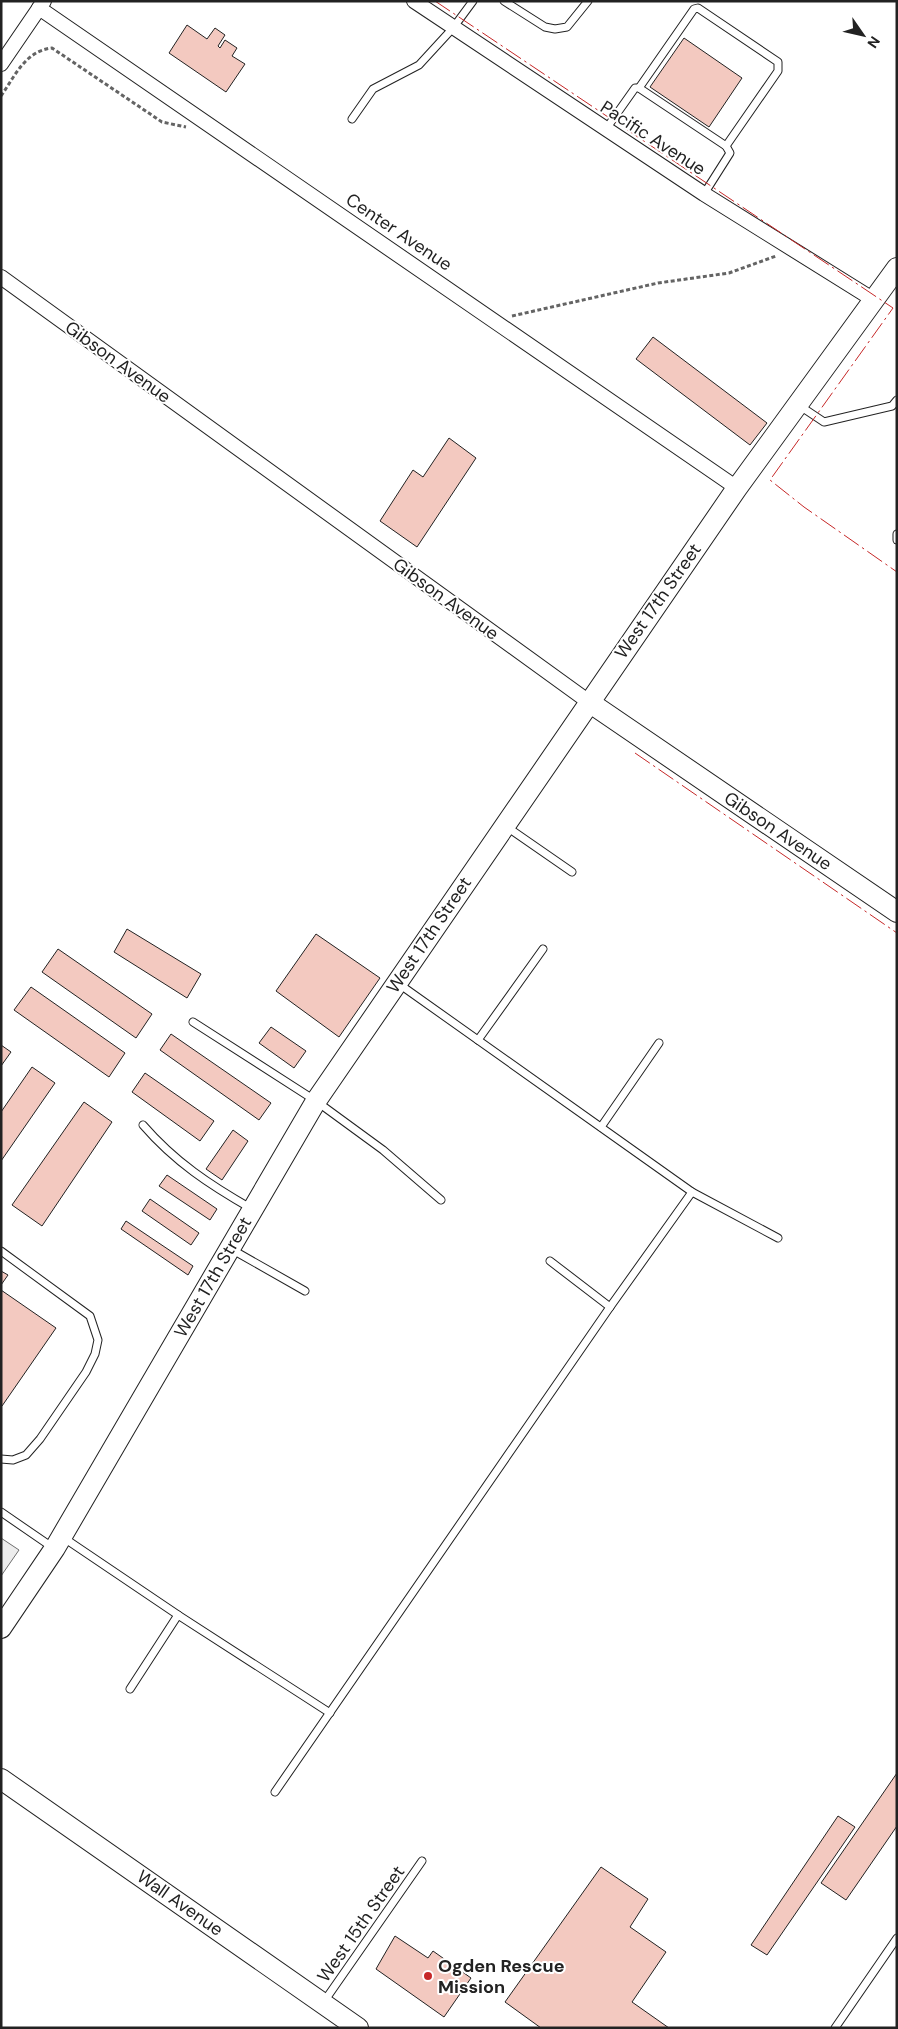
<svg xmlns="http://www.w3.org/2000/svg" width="898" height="2029" font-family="'DM Sans',sans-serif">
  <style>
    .parking { fill: #ededed; stroke: #6f6f6f }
    .building { fill: #f3c9c0; stroke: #222 }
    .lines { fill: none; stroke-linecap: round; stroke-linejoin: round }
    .lane-casing { stroke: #222; stroke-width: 9 }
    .street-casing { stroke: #222; stroke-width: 16 }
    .secondary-casing { stroke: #222; stroke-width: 22 }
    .path { stroke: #646464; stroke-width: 3; stroke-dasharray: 4 2.5; stroke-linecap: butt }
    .lane { stroke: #fff; stroke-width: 7 }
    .street { stroke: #fff; stroke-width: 14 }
    .secondary { stroke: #fff; stroke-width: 20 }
    .power { stroke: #c62828; stroke-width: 1; stroke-dasharray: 18 4 2.5 4; stroke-linecap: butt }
    .poi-dot { fill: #c62828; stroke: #fff; stroke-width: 2 }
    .labels { text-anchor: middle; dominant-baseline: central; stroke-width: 4; stroke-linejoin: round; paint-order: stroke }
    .street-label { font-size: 18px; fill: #222; stroke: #fff }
    .poi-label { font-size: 18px; font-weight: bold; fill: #222; stroke: #fff; text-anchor: start }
  </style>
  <rect width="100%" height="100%" fill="#fff"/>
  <polygon class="parking" points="1,1538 19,1550 1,1576"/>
  <g class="building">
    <polygon points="187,25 207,39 215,28 225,35 218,46 220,48 225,40 237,48 232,56 245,64 226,92 169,53"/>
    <polygon points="684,38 742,78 709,127 650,87"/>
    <polygon points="653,337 767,423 750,445 636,359"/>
    <polygon points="449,438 476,458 417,547 380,521 413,470 423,477"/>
    <polygon points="127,929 201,974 187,998 114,952"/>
    <polygon points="316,934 380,978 339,1037 276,991"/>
    <polygon points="58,949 152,1014 136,1038 42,972"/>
    <polygon points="31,987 125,1053 109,1077 14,1010"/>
    <polygon points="271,1027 306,1051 294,1068 259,1043"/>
    <polygon points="171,1034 271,1103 259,1120 160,1050"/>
    <polygon points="1,1045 11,1052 1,1066"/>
    <polygon points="32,1067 55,1083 1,1161 1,1112"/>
    <polygon points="145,1073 214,1121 200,1141 132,1092"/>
    <polygon points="84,1102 112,1122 42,1226 12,1205"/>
    <polygon points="233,1130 248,1141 222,1180 206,1169"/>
    <polygon points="167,1175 217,1209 210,1220 159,1186"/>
    <polygon points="150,1199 199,1233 191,1245 142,1211"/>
    <polygon points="126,1221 193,1266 188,1275 121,1229"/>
    <polygon points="1,1271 8,1275 1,1285"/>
    <polygon points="1,1290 56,1328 2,1406 1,1406"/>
    <polygon points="897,1773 897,1826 846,1900 821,1883"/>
    <polygon points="838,1816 855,1827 767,1955 751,1945"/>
    <polygon points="601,1867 648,1899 630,1927 666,1952 632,2002 669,2028 541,2028 505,2002"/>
    <polygon points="395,1936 428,1958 433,1951 471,1978 444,2017 376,1969"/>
  </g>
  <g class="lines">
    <defs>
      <g id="lane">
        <polyline points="504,1 545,27 555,29 567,27 588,1"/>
        <polyline points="639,88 694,9 698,8 778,62 778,71 726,146"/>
        <polyline points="352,119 373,89 419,65 453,28 473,1"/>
        <polyline points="606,129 635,88 639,88 726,146 730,153 704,194"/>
        <polyline points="800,406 824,422 892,406 897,400"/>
        <polyline points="897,534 897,540"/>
        <polyline points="507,827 572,872"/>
        <polyline points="399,984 692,1192 778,1238"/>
        <polyline points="193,1022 316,1101 383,1150 441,1200"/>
        <polyline points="478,1040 543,949"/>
        <path d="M143 1125C175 1162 210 1185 252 1209"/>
        <polyline points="601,1127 659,1043"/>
        <polyline points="231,1249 305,1291"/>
        <polyline points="1,1251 90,1316 98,1340 95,1354 86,1372 40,1439 26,1455 13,1460 1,1459"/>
        <polyline points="550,1261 610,1307"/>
        <polyline points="1,1512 52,1547"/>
        <polyline points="64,1538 178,1615"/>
        <polyline points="130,1689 178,1615 330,1713"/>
        <polyline points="275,1792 610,1307 692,1192"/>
        <polyline points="323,2003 422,1861"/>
        <polyline points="835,2028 897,1938"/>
      </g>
      <g id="street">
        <polyline points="414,1 704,194 874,300"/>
        <polyline points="39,8 737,488"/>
        <polyline points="1,64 44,1"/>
        <polyline points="1,277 589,702"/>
      </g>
      <g id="secondary">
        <polyline points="589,702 897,912"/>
        <polyline points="1,1628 55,1548 316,1101 737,488 897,268"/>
        <polyline points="1,1779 358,2028"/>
      </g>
    </defs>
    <use href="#lane" class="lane-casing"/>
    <use href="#street" class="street-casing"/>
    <use href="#secondary" class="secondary-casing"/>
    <g class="path">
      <path d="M1 96C15 76 25 51 52 48L162 122 186 127"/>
      <polyline points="512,316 658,283 729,273 776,256"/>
    </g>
    <use href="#lane" class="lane"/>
    <use href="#street" class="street"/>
    <use href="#secondary" class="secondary"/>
    <g class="power">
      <polyline points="435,1 893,308 770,480 804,507 897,572"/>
      <polyline points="635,753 897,933"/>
    </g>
  </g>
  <circle class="poi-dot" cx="428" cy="1976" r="5"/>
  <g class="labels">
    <g class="street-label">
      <text transform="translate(653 138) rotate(33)">Pacific Avenue</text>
      <text transform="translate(399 232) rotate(34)">Center Avenue</text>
      <text transform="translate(118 362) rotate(36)">Gibson Avenue</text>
      <text transform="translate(446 599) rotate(36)">Gibson Avenue</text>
      <text transform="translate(658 601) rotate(-55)">West 17th Street</text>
      <text transform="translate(778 831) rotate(34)">Gibson Avenue</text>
      <text transform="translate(429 935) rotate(-56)">West 17th Street</text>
      <text transform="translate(213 1277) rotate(-60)">West 17th Street</text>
      <text transform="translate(180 1903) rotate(35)">Wall Avenue</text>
      <text transform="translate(361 1924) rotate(-55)">West 15th Street</text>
    </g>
    <g class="poi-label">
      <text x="438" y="1966">Ogden Rescue<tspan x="438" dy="21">Mission</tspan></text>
    </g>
  </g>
  <rect width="898" height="2029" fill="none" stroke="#222222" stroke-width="5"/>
  <g transform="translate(863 35) rotate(124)" stroke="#ffffff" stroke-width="4" paint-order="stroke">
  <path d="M0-4L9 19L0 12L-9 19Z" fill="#222222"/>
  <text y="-8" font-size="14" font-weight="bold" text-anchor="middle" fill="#222222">N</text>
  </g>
</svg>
